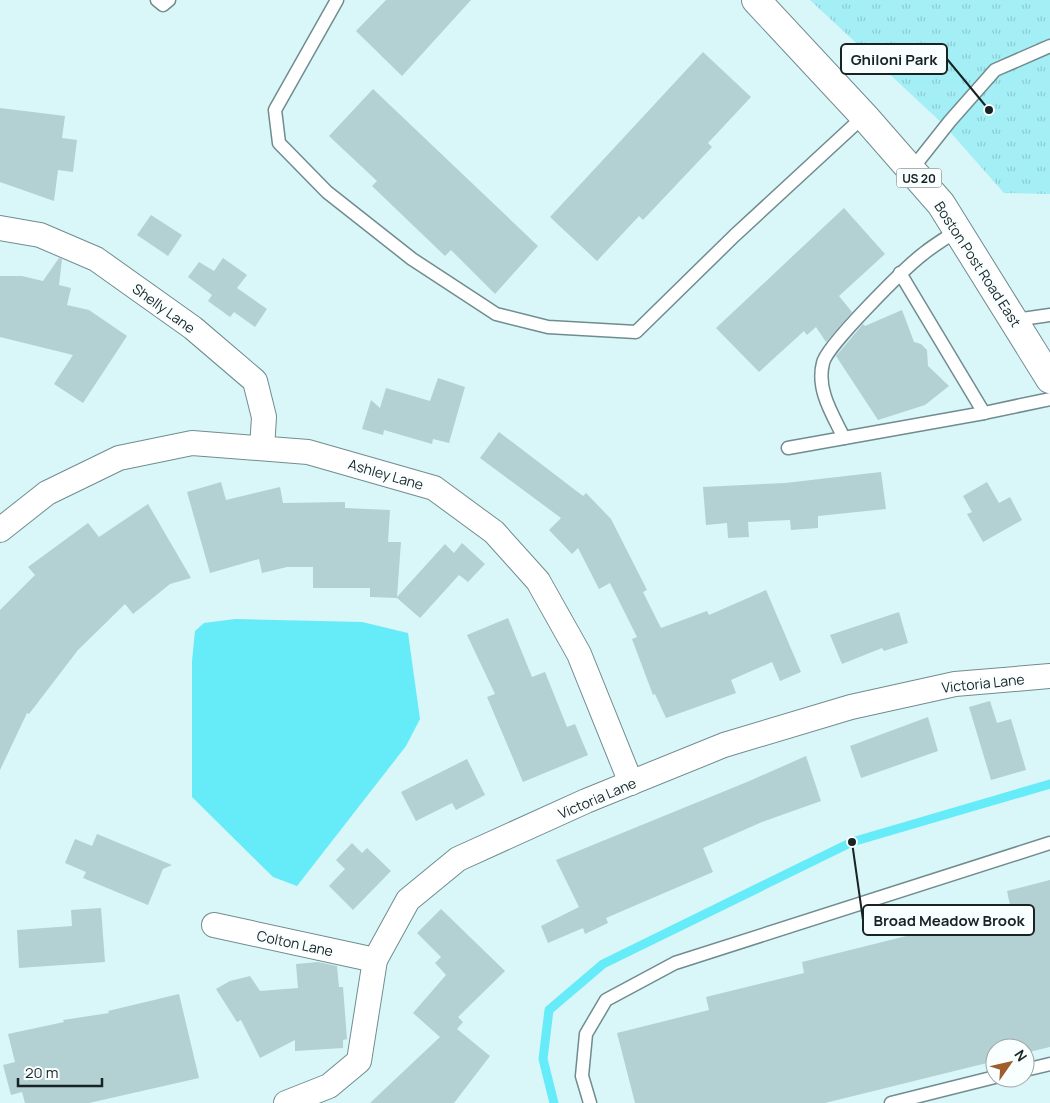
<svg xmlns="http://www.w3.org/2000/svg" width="1050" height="1103" font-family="Manrope,sans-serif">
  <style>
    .park { fill: url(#park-tufts) }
    .water { fill: #66ebf8 }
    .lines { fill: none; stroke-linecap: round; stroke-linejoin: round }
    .stream { stroke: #66ebf8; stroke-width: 9 }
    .building { fill: #b3d0d3 }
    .lane-casing { stroke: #718c8f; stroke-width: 15 }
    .street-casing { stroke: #718c8f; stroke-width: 26 }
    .primary-casing { stroke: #718c8f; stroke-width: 30 }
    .lane { stroke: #fff; stroke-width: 12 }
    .street { stroke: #fff; stroke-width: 24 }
    .primary { stroke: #fff; stroke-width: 28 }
    .labels { text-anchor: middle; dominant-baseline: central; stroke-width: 5; stroke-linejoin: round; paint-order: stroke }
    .shield { fill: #f9feff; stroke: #5c6566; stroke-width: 1 }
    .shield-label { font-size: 12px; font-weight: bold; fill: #182324 }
    .street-label { font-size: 14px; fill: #182324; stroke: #f9feff }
    .leader { fill: none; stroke: #182324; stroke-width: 2 }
    .callout-dot { fill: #182324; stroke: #f9feff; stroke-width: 2 }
    .callout { fill: #f9feff; stroke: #182324; stroke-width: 2 }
    .callout-label { font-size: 15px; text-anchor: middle; font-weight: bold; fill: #182324 }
  </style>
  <defs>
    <pattern id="park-tufts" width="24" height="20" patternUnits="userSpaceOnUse" patternTransform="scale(1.25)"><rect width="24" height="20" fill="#a4eef6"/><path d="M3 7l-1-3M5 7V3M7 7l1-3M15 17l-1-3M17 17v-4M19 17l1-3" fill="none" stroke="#8cccd3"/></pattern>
  </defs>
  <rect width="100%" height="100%" fill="#d9f6f9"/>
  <polygon class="park" points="810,0 1050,0 1050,194 1004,193 944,125"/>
  <polygon class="water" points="235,619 362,622 408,633 420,719 406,746 297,886 273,877 192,797 192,661 195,631 204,623"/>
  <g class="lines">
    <polyline class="stream" points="554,1103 543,1059 549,1010 603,964 852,842 1050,784"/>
  </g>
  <g class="building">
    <polygon points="386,0 471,0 402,76 356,31"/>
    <polygon points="703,52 751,97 708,143 712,147 643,220 639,216 597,261 550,217"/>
    <polygon points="373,89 538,246 495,294 451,250 445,256 372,186 377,181 329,136"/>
    <polygon points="0,108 65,116 62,138 77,140 73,172 58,170 54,201 0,182"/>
    <polygon points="844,208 885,254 839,296 852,312 826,342 816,327 807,335 804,331 759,372 716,328"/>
    <polygon points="151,215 182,235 168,256 137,235"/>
    <polygon points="59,258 62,259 59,285 71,288 67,305 89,310 127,336 83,403 54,384 73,355 0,337 0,276 22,276 43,281"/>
    <polygon points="223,258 247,275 237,288 267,309 255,327 234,312 230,317 208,301 212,295 188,277 199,262 214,271"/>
    <polygon points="902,310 914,342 921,344 927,350 928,366 949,386 925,405 878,420 836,356 863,324 865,326"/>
    <polygon points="438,378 465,387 449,443 433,439 432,444 384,430 383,435 362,429 371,400 380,408 386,388 430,401"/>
    <polygon points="499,432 583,496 586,493 611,519 647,590 643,592 661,628 707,611 709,615 766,590 801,672 780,681 772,662 731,680 736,693 666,718 655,694 653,695 632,639 637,637 610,583 599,589 578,548 572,554 549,530 561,518 480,458"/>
    <polygon points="881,472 886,509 818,516 818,528 791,530 790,520 748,522 749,537 728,538 727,523 706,525 703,487 785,483"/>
    <polygon points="221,482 226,500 280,487 283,503 345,502 345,508 390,510 388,542 401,542 397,597 445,544 454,553 462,543 485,564 468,582 459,575 420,618 397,598 370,597 370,588 313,588 313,567 287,567 262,573 259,559 210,573 187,492"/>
    <polygon points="987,482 999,503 1010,497 1022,520 983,542 967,514 972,512 963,496"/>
    <polygon points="148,504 191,578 170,584 133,614 125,604 78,650 29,714 27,713 0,770 0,610 35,575 28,567 88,523 99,537"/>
    <polygon points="899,612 908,643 884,651 882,648 842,664 830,635"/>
    <polygon points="508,618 532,677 545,672 567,727 575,724 588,755 523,782 487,697 495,694 467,635"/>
    <polygon points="990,701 997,723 1011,719 1026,770 991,780 969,707"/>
    <polygon points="928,717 938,751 861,778 850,746"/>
    <polygon points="806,756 821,801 762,822 703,848 713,872 606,918 608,923 585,934 583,928 548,943 541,926 579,907 556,860 747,782"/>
    <polygon points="467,759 485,795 456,810 452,803 416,821 401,792"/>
    <polygon points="97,834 172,865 163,869 148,905 83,878 86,872 65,863 75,839 92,846"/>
    <polygon points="352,843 362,853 367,848 391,871 353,910 329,886 345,869 336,860"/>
    <polygon points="1050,880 1050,1047 1025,1053 1025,1048 995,1048 995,1061 825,1103 635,1103 617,1033 709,1010 706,997 804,973 802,962 1011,910 1007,891"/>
    <polygon points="101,908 105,962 19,968 17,930 72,926 71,910"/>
    <polygon points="441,909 505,971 458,1017 463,1022 457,1029 490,1056 454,1103 370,1103 440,1037 413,1013 446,975 435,963 441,957 417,933"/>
    <polygon points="318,962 337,966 339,987 343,987 347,1039 343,1040 343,1048 295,1051 295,1040 260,1058 241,1020 237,1022 216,989 230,981 250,976 260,991 298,988 296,964"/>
    <polygon points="179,994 199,1078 89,1103 25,1103 22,1092 11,1095 3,1065 15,1062 8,1034 64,1022 63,1020 109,1013 108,1011"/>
  </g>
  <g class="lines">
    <defs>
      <g id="lane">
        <polyline points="157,0 163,5 169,0"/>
        <polyline points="337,0 275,110 279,143 327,192 412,259 496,314 548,327 636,332 734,236 864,116"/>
        <polyline points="912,169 950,121 995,70 1050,46"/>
        <polyline points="900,273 984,413"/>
        <polyline points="1015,320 1050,315"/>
        <path d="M844 438C833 415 816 390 823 363 826 346 906 267 923 254 934 245 946 238 958 230"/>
        <polyline points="788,448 984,413 1050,399"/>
        <polyline points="1025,1070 1050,1064"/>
        <polyline points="590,1103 582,1076 586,1034 606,1000 675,963 1050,843"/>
        <polyline points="891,1103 995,1077"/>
      </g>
      <g id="street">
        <polyline points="0,228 40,235 96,259 193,328 255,381 264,417 262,448"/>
        <polyline points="0,530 47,493 119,458 192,443 308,452 434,488 494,532 538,581 579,654 631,783"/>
        <polyline points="214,925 375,960"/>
        <polyline points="286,1103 329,1086 359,1061 375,960 408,900 458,859 586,801 724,745 851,707 955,684 1050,676"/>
      </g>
      <polyline id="primary" points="756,0 864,116 941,204 1050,379"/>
    </defs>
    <use href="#lane" class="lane-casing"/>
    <use href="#street" class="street-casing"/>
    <use href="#primary" class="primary-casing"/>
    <use href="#lane" class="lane"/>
    <use href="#street" class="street"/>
    <use href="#primary" class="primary"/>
  </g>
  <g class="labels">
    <rect class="shield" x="896.5" y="168.5" width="45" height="19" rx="4"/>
    <g class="shield-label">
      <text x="919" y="178">US 20</text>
    </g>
    <g class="street-label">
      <text transform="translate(978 264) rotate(57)">Boston Post Road East</text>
      <text transform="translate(164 308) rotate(36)">Shelly Lane</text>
      <text transform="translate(386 474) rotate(16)">Ashley Lane</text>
      <text transform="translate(983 683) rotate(-6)">Victoria Lane</text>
      <text transform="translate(597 798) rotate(-23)">Victoria Lane</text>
      <text transform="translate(295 943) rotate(12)">Colton Lane</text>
    </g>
  </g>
  <path class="leader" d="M989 110L947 59M852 842L863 920"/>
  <g class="callout-dot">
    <circle cx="989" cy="110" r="5"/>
    <circle cx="852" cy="842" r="5"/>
  </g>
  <g class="callout">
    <rect x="841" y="44" width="106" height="30" rx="5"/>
    <rect x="863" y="905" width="171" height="30" rx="5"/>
  </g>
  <g class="callout-label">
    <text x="894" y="65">Ghiloni Park</text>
    <text x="949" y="926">Broad Meadow Brook</text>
  </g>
  <g transform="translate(1010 1063) rotate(56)"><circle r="24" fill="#f9feff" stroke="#9fa6a7"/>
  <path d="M0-4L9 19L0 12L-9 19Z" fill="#9f5d2c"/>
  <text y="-8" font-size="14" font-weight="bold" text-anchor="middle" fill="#182324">N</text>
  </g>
  <path d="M18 1078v8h84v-8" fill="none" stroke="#182324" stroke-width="2.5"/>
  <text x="25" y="1078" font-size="15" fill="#182324" stroke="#f9feff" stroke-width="4" paint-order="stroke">20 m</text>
</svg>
